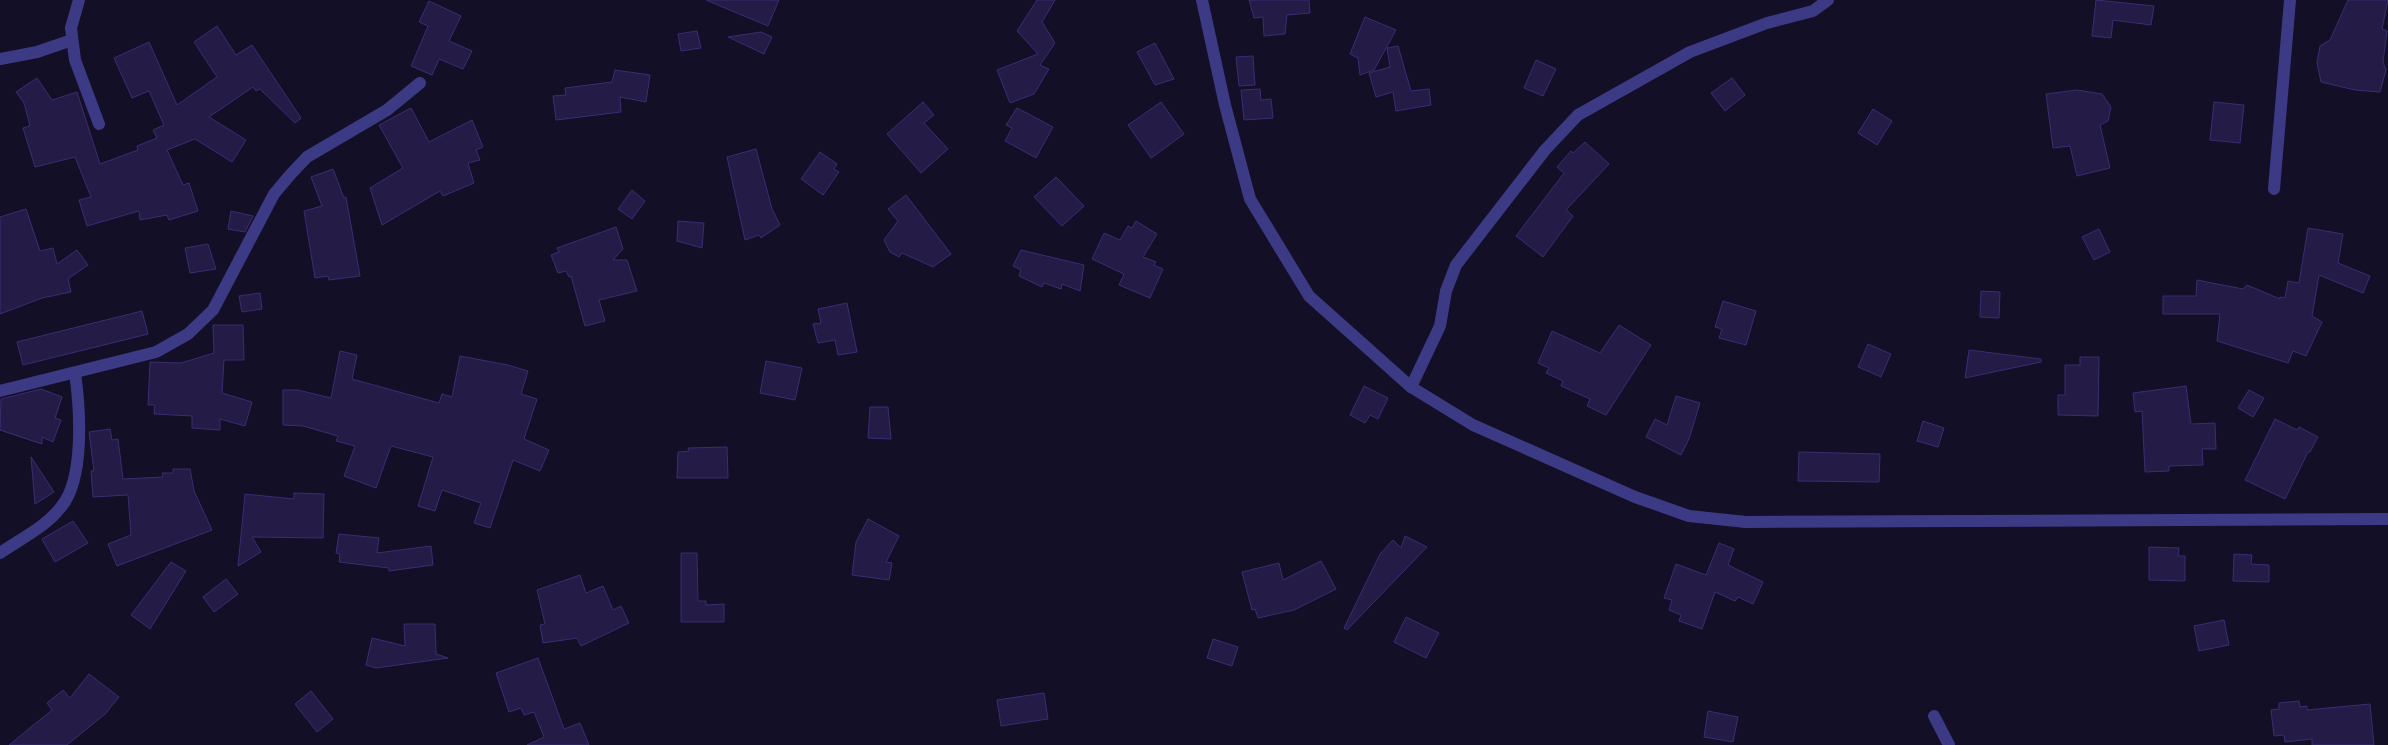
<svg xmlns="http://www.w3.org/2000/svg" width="2388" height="745" font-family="'Space Grotesk',sans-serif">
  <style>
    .building { fill: #241b47; stroke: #3b2d73 }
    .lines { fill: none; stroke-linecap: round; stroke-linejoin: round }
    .minor { stroke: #3d3a85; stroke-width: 12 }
  </style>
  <rect width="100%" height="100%" fill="#130f26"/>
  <g class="building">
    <polygon points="706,0 779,0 768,26"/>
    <polygon points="1037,0 1055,0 1042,22 1055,43 1040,65 1049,69 1034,94 1010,103 997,70 1038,54 1017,31"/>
    <polygon points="1249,0 1309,0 1310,13 1287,15 1285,34 1264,36 1263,17 1254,18"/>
    <polygon points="2096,0 2154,6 2151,25 2113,20 2111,38 2092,36"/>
    <polygon points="2348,0 2388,0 2382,29 2387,31 2383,62 2386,70 2380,92 2355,90 2321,82 2317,63 2320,46 2330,40"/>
    <polygon points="429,1 461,16 449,41 472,51 463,69 439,59 432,75 411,66 428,26 419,22"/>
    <polygon points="1365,17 1396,30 1374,70 1360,75 1358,58 1350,54"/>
    <polygon points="217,26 236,55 252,45 301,118 295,123 260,89 256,91 253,87 209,117 246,140 232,162 195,139 167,150 183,185 189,183 198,211 169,220 167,215 140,220 139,211 87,226 79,200 91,197 75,157 35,167 23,128 30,126 24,103 16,92 37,78 52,100 77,92 100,164 138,150 137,146 157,138 153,130 164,125 149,91 132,98 114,58 149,42 177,105 217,77 194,42"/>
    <polygon points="697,31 701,48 681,51 678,34"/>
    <polygon points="761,32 772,37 764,54 728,37"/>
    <polygon points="1155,43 1174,79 1155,85 1137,52"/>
    <polygon points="1398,46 1411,91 1429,89 1431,105 1396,111 1393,92 1376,97 1369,73 1390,67 1387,48"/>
    <polygon points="1253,56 1255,85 1239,86 1236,57"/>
    <polygon points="1536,60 1556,69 1543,96 1524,88"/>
    <polygon points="615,70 650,75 646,102 620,97 621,112 556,120 553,96 566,95 565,88 612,82"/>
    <polygon points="1732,78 1745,95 1725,111 1711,93"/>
    <polygon points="1260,89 1261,100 1271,99 1273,118 1244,120 1241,90"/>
    <polygon points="2077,90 2102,94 2111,107 2108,121 2100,125 2110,168 2077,176 2070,146 2053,148 2046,94"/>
    <polygon points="923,102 934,115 924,123 948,149 921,173 887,134"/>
    <polygon points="1161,102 1184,134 1151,158 1128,125"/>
    <polygon points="2214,102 2244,105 2240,143 2210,140"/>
    <polygon points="411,108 429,142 472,120 483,147 476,150 480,160 468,163 474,183 443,196 440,191 382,225 370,188 403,168 379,125"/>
    <polygon points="1017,108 1053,127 1036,158 1005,141 1012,128 1006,125"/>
    <polygon points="1873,109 1892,121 1877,145 1858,133"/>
    <polygon points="1585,142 1609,164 1566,210 1573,216 1543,257 1516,236 1564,173 1557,167 1571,151 1573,153"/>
    <polygon points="756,149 772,209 780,225 761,238 759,235 745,240 727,157"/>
    <polygon points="820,152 837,164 834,169 839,172 823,195 801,179"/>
    <polygon points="333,169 344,198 346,197 360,276 329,280 328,276 315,278 304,211 322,206 311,177"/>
    <polygon points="1056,177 1084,206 1062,226 1034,197"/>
    <polygon points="632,190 645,201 632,219 618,209"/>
    <polygon points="906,195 951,254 933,267 902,253 899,257 890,252 884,240 898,221 888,209"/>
    <polygon points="26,209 40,251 53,248 57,264 77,250 88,265 68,279 71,292 42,298 0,314 0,217"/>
    <polygon points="231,211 253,216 245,232 228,229"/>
    <polygon points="678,221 704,223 702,248 677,241"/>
    <polygon points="1136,221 1157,234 1143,257 1156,262 1154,265 1163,269 1150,298 1119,285 1124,274 1092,259 1104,233 1120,240 1128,226 1132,228"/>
    <polygon points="616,227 623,249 613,260 627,260 637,291 599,300 605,321 585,326 571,276 569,277 566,271 558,273 551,255 559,252 557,248"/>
    <polygon points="2308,228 2343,234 2338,263 2370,276 2363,293 2319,275 2312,316 2322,322 2306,356 2293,351 2288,363 2217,341 2220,314 2163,314 2163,296 2196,296 2197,280 2243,289 2247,285 2280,299 2280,297 2285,298 2288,281 2299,283"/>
    <polygon points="2099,229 2110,252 2094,260 2082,237"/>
    <polygon points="208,244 216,269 190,273 185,248"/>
    <polygon points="1021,250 1084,265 1080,291 1062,284 1061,289 1044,283 1042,287 1019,276 1021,270 1013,266"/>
    <polygon points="1981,291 2000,292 1999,318 1980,317"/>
    <polygon points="260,293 262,309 242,312 239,296"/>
    <polygon points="1723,301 1756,311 1746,345 1719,338 1722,329 1715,327"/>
    <polygon points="847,303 857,352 838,355 835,340 818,343 813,324 821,323 818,309"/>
    <polygon points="142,311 148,334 23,365 17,342"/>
    <polygon points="213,325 243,325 244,360 224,360 222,393 252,402 245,426 220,419 220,430 192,428 192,416 154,414 155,405 148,405 150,362 181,363 214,353"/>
    <polygon points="1619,325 1651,345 1606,415 1587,406 1590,399 1561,386 1563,381 1546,373 1549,368 1538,363 1552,331 1600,353"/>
    <polygon points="1868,344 1891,354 1881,377 1858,367"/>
    <polygon points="1969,350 2041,359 2041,362 1965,378"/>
    <polygon points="340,351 357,355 352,379 439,403 442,394 452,397 460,356 508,365 528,371 521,394 537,399 524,439 549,450 540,471 513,460 490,528 474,523 481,503 442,490 435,511 418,506 433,457 391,446 376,488 344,476 355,446 336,441 338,436 303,426 283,425 283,390 298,390 331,398"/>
    <polygon points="2080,357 2099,357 2098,416 2058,415 2058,395 2065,395 2065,365 2080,365"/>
    <polygon points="766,361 802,368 795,400 760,393"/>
    <polygon points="1364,386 1388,398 1378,419 1370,415 1365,423 1350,415"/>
    <polygon points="2186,386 2191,424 2215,423 2216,449 2202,449 2203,465 2169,466 2169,471 2145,472 2142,411 2135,412 2133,393"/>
    <polygon points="41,389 62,397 55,418 61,420 53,442 42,437 42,444 0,430 1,399"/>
    <polygon points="2249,390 2264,398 2253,417 2238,408"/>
    <polygon points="1676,396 1700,403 1689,439 1681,455 1646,437 1655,419 1667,425"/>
    <polygon points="870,407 888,407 891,439 868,438"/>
    <polygon points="2275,419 2297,430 2299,427 2318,437 2310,452 2308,452 2285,499 2245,480"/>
    <polygon points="1923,421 1944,428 1938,447 1917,441"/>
    <polygon points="110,429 112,440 118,439 123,479 163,477 162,473 173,473 173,469 190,469 194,491 212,530 117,566 108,544 131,535 128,495 93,497 91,471 94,471 89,432"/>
    <polygon points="727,447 728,478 677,478 678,452 689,451 688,448"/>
    <polygon points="1799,452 1880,454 1879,482 1798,481"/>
    <polygon points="31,457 54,492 35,504"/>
    <polygon points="294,493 324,494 323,538 252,537 261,552 238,566 245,494 294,499"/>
    <polygon points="868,519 899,536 886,562 892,563 889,580 852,575 856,542"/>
    <polygon points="73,521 88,543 55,562 42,539"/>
    <polygon points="339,534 379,538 377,553 431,546 433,565 389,571 389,568 339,562 340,554 336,553"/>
    <polygon points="1405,536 1427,547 1347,630 1344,628 1380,554 1393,540 1401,548"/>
    <polygon points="1719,543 1734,549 1728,565 1763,582 1753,604 1738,597 1735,601 1715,592 1702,629 1679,621 1681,615 1669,610 1672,600 1664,598 1676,564 1706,575"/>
    <polygon points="2149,547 2179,548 2178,556 2185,556 2185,581 2149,580"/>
    <polygon points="681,553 697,553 698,601 706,601 706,605 724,604 724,622 681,622"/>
    <polygon points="2234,554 2252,555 2251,564 2269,565 2269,582 2233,581"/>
    <polygon points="1321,561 1336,589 1294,610 1258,618 1255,609 1252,610 1242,572 1279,563 1283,580"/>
    <polygon points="171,562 186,571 150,629 131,615"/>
    <polygon points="580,575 586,593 603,586 613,610 621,606 629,623 581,646 577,638 543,643 540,625 545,624 537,590"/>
    <polygon points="226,579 238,594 214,612 203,597"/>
    <polygon points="1406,617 1439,633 1426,658 1394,642"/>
    <polygon points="2224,620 2229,645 2199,651 2194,626"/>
    <polygon points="404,624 435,624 436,654 448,658 376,668 366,665 372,638 405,646"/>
    <polygon points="1213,639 1238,647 1232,666 1207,658"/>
    <polygon points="538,658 564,729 580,723 589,745 527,745 544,737 534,712 524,715 521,708 509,712 496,673"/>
    <polygon points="89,674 119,697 105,714 67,745 9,745 52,710 47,703 63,690 70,698"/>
    <polygon points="311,691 333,719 317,732 295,704"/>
    <polygon points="1044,693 1048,719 1001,726 997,700"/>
    <polygon points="2299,701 2300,707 2307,706 2307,710 2370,704 2374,745 2312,745 2312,739 2285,742 2284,735 2274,736 2271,710 2279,709 2279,703"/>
    <polygon points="1708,711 1738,717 1733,742 1704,737"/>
  </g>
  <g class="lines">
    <g class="minor">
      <polyline points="79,0 71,28 75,60 99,124"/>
      <polyline points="1202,0 1225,105 1250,199 1309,296 1411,387 1473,425 1635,497 1689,516 1746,522 2388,519"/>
      <polyline points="0,59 37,52 72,40"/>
      <polyline points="2274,189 2290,0"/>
      <polyline points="1411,387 1440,326 1446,291 1456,265 1545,150 1578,115 1690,52 1767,23 1813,11 1828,0"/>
      <polyline points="0,391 156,352 188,334 213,310 274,194 290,175 307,157 387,110 420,83"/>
      <path d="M0 553C20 539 46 527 61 507 85 479 80 408 75 373"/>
      <polyline points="1934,716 1949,745"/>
    </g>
  </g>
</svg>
